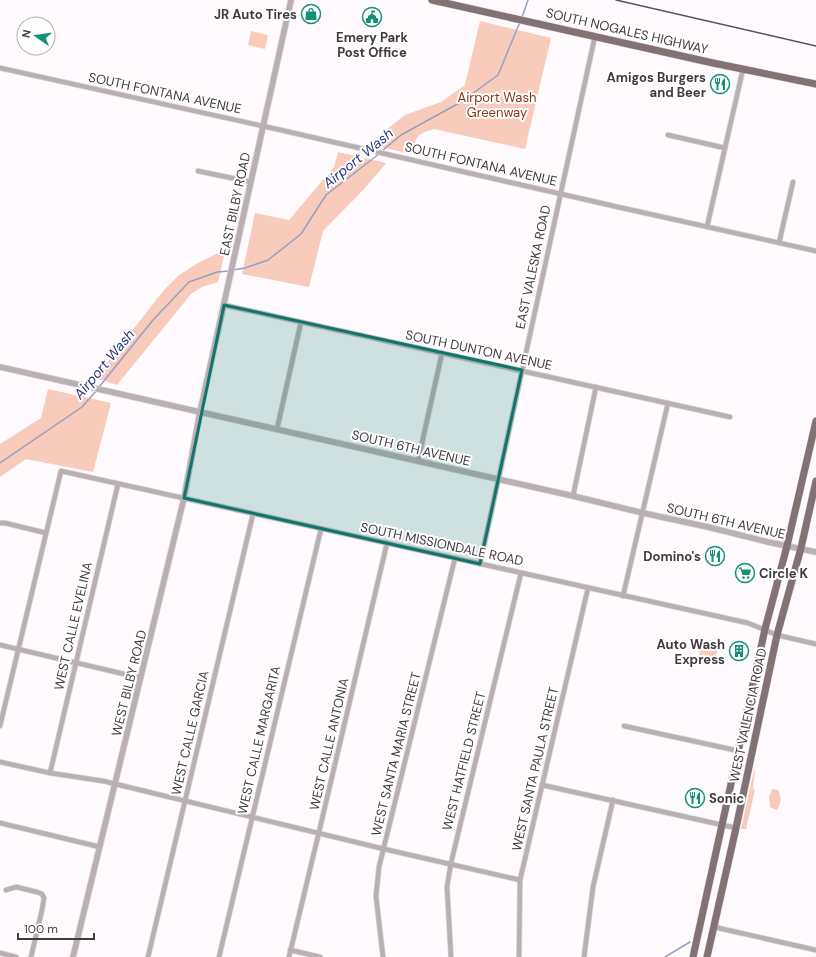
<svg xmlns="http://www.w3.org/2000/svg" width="816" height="957" font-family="'DM Sans',sans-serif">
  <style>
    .green { fill: #f8cbba }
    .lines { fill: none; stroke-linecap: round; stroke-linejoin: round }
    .stream { stroke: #97a0c4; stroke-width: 1.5 }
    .minor-casing { stroke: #dcd7db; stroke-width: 6 }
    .tertiary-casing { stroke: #dcd7db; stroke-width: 7 }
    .primary-casing { stroke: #dcd7db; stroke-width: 8 }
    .minor { stroke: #bab0b1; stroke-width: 4.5 }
    .tertiary { stroke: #bab0b1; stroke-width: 5.5 }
    .primary { stroke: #827273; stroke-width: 7 }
    .rail { stroke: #585156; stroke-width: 1.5 }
    .marked { fill: #0f766e; fill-opacity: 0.2; stroke: #0f766e; stroke-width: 3; stroke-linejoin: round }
    .labels { text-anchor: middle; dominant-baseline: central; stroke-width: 4; stroke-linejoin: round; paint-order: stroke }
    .poi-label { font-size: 13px; font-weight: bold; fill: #413a3f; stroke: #fff; text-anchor: end }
    .street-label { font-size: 13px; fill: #413a3f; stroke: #fff }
    .park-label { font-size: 13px; fill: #873712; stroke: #fff }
    .water-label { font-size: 14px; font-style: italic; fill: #2a367c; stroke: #fff }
  </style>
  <rect width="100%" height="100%" fill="#fefafd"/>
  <g class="green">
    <path d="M480 21 551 38 525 149 434 129C417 134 416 136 412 154L368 144 405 115 441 102 465 85Z"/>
    <polygon points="251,31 268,35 265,49 248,45"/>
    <polygon points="338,152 386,163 365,188 323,231 309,287 242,274 255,213 289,220 334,167"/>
    <polygon points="225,252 218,282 202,287 191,294 117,385 95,378 164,290 178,276 196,264 216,254"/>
    <polygon points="48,389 111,403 93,472 26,459 0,477 0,444 41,418"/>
    <polygon points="702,644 718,648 715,659 699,655"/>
    <polygon points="754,770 755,770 753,789 755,790 746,829 741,829"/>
    <path d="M772 789 778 790C782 799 781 802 777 810L770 807 769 797Z"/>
  </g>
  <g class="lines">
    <g class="stream">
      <polyline points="522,17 528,0"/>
      <polyline points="382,151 401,135 461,102 498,75 520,22"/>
      <polyline points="233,270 245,268 268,260 301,234 326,195 379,154"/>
      <polyline points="99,387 153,320 189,282 217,272 229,271"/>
      <polyline points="0,463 82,407 97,390"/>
      <polyline points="665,957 690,942"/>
    </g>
    <defs>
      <g id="minor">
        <polyline points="0,68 263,126 618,207 816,251"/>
        <polyline points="668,135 725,148"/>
        <polyline points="198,171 251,182"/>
        <polyline points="707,227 743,69"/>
        <polyline points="779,243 793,182"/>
        <polyline points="224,305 730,417"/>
        <polyline points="277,429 301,322"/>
        <polyline points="418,461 442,353"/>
        <polyline points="573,496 596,387"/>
        <polyline points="0,523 5,523 46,533"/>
        <polyline points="480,564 595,36"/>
        <polyline points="623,596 668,403"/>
        <polyline points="0,645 141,678"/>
        <polyline points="0,726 61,471 748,623 777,635 816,644"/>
        <polyline points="624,726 739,751"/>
        <polyline points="0,762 50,773 103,781 384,849 520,880"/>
        <polyline points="50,773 118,484"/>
        <polyline points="542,785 736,828"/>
        <polyline points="0,823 100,847"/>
        <polyline points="6,890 16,887 37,892 42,894 44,898 42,910 31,957"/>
        <polyline points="714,927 816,950"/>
        <polyline points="290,950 320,957"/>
        <polyline points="0,953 16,957"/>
        <polyline points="148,957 253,514"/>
        <polyline points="219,957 321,529"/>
        <polyline points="289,957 319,832 387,543"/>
        <polyline points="383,957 376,896 379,867 455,558"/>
        <polyline points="451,957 447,887 451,863 521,573"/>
        <polyline points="519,957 520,880 588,588"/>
        <polyline points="584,957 593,887 613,800"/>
      </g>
      <g id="tertiary">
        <polyline points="0,367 573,496 643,513 708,527 768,542 816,552"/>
        <polyline points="73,957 184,498 200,412 291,0"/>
      </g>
      <g id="primary">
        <polyline points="432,0 713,63 816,84"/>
        <polyline points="693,957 765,629 787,546 816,421"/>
        <polyline points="707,957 736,828 777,635 801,548 816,481"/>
      </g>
    </defs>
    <use href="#minor" class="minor-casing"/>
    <use href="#tertiary" class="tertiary-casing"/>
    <use href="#primary" class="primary-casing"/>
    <use href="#minor" class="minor"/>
    <use href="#tertiary" class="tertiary"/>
    <use href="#primary" class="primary"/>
    <polyline class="rail" points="616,0 816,46"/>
  </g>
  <path class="marked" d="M224 305 522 370 480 564 184 498Z"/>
  <defs>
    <symbol id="shop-ring" viewBox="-11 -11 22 22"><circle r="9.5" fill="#fff" stroke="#129177" stroke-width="1.5"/><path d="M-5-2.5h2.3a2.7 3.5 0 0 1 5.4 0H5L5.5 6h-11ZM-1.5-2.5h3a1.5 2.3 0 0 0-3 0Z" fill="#129177"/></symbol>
    <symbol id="civic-ring" viewBox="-11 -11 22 22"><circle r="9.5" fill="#fff" stroke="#129177" stroke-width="1.5"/><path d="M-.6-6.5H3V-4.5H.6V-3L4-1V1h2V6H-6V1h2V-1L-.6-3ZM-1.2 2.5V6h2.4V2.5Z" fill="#129177"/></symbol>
    <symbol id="restaurant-ring" viewBox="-11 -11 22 22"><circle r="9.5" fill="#fff" stroke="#129177" stroke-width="1.5"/><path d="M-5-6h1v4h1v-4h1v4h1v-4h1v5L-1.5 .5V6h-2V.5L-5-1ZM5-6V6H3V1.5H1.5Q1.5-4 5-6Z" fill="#129177"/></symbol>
    <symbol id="supermarket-ring" viewBox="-11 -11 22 22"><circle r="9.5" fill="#fff" stroke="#129177" stroke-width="1.5"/><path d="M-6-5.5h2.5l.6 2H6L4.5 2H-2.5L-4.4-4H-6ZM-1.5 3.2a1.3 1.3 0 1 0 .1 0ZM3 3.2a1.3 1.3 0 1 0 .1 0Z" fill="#129177"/></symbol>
    <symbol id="building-ring" viewBox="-11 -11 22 22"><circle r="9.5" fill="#fff" stroke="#129177" stroke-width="1.5"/><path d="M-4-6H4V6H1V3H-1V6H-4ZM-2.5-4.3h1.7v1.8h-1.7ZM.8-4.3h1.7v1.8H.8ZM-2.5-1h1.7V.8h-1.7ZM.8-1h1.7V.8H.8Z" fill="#129177"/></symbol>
  </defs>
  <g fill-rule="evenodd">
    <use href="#shop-ring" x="300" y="3" width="22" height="22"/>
    <use href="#civic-ring" x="361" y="6" width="22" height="22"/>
    <use href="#restaurant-ring" x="709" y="73" width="22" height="22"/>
    <use href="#restaurant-ring" x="704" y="545" width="22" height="22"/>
    <use href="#supermarket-ring" x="734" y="562" width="22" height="22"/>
    <use href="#building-ring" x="728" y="640" width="22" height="22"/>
    <use href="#restaurant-ring" x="684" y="787" width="22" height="22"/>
  </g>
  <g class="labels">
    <g class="poi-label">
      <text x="297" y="14">JR Auto Tires</text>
      <text x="372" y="37" text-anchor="middle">Emery Park<tspan x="372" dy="15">Post Office</tspan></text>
      <text x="706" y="77">Amigos Burgers<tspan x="706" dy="15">and Beer</tspan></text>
      <text x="701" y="556">Domino's</text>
      <text x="759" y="573" text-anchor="start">Circle K</text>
      <text x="725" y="644">Auto Wash<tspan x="725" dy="15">Express</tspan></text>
      <text x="709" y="798" text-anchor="start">Sonic</text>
    </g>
    <g class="street-label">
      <text transform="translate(627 31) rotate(13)">SOUTH NOGALES HIGHWAY</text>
      <text transform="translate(165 93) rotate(12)">SOUTH FONTANA AVENUE</text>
      <text transform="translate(481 164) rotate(13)">SOUTH FONTANA AVENUE</text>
      <text transform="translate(235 204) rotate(-78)">EAST BILBY ROAD</text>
      <text transform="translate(533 267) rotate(-78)">EAST VALESKA ROAD</text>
      <text transform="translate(479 350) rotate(12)">SOUTH DUNTON AVENUE</text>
      <text transform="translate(411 448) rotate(13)">SOUTH 6TH AVENUE</text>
      <text transform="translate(726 521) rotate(13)">SOUTH 6TH AVENUE</text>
      <text transform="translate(442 544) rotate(12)">SOUTH MISSIONDALE ROAD</text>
      <text transform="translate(73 626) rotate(-77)">WEST CALLE EVELINA</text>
      <text transform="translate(129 683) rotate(-76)">WEST BILBY ROAD</text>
      <text transform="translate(748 715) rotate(-78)">WEST VALENCIA ROAD</text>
      <text transform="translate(190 733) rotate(-77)">WEST CALLE GARCIA</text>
      <text transform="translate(259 740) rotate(-77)">WEST CALLE MARGARITA</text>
      <text transform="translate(329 744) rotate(-77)">WEST CALLE ANTONIA</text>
      <text transform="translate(396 754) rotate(-76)">WEST SANTA MARIA STREET</text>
      <text transform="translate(464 761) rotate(-76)">WEST HATFIELD STREET</text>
      <text transform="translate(535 769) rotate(-77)">WEST SANTA PAULA STREET</text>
    </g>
    <g class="park-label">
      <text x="497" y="97">Airport Wash<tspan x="497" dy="15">Greenway</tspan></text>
    </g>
    <g class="water-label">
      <text transform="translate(358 158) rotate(-39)">Airport Wash</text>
      <text transform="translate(104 364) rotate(-50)">Airport Wash</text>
    </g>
  </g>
  <g transform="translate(36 36) rotate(283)"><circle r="19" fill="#ffffff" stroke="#b3b0b2"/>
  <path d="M0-3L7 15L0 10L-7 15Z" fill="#129177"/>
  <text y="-6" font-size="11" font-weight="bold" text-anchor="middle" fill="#413a3f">N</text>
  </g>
  <path d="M18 933v6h76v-6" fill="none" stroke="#413a3f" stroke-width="2"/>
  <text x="24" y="933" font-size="12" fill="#413a3f" stroke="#ffffff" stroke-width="3" paint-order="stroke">100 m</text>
</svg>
